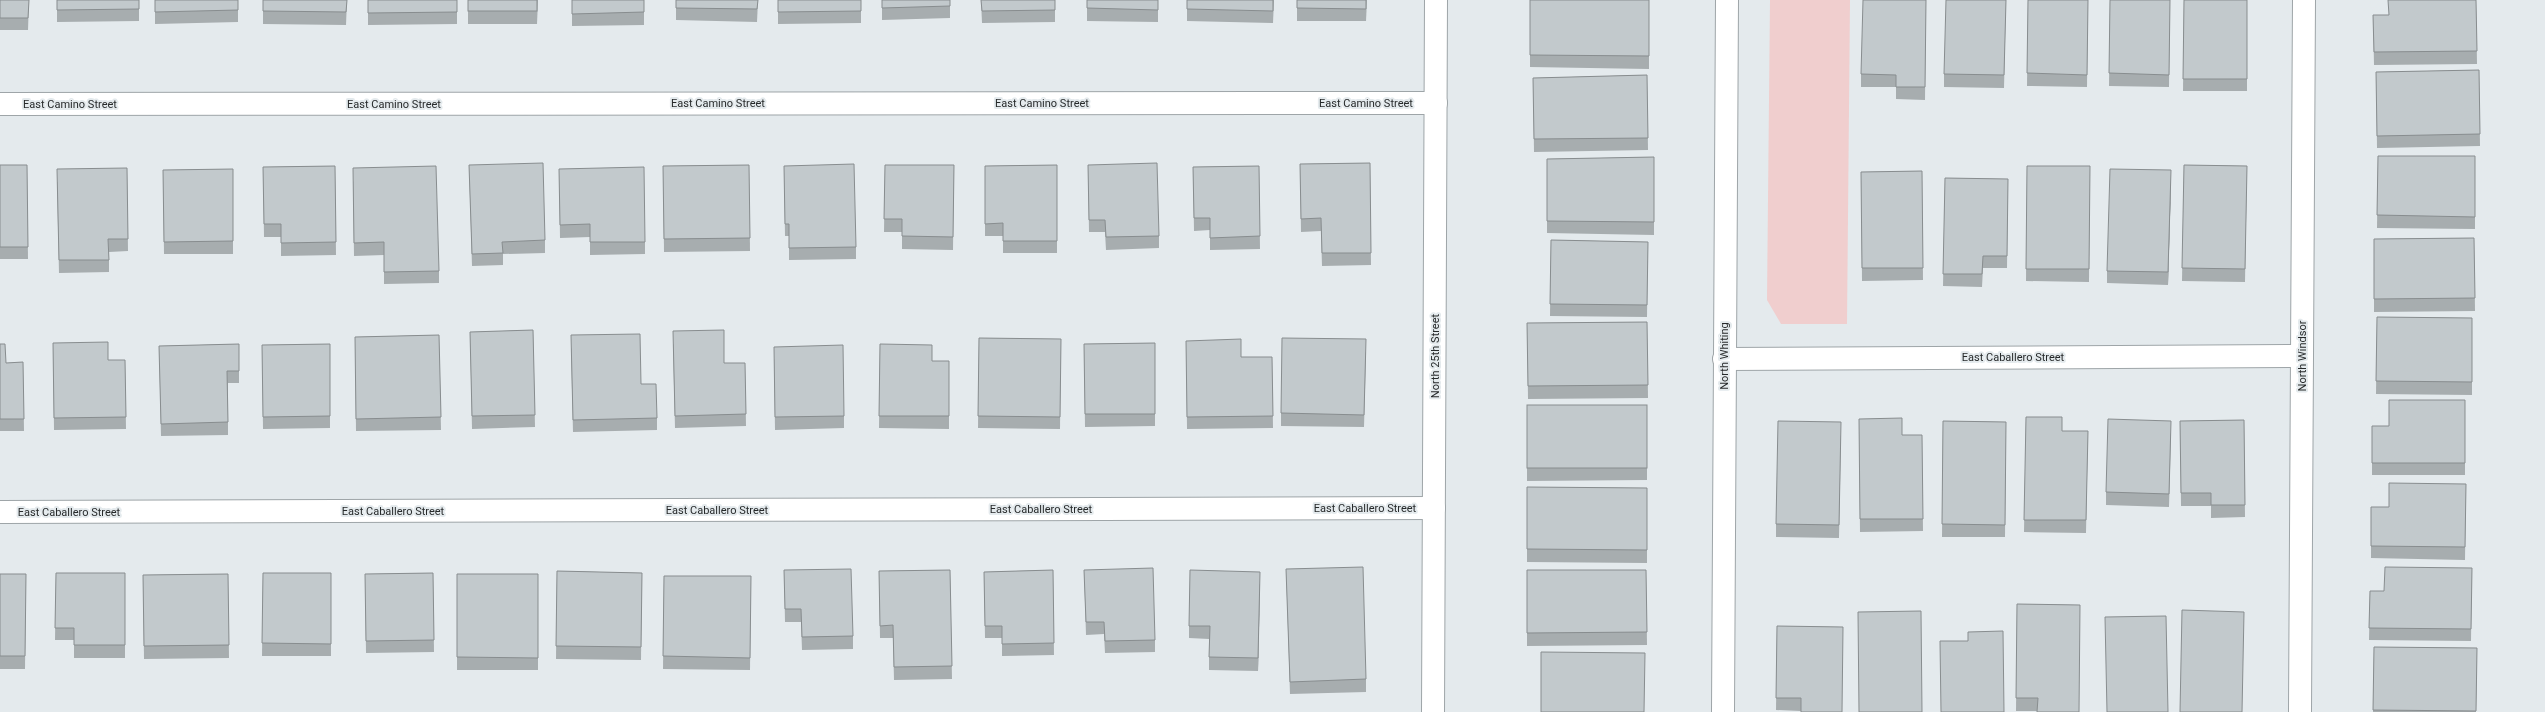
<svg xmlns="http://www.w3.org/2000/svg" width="2545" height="712" font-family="Roboto,sans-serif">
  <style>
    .green { fill: #f0cece }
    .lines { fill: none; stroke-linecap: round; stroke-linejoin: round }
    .minor-casing { stroke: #9ea5a8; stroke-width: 24 }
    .minor { stroke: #fff; stroke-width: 22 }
    .wall { fill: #a7adaf }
    .shaded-wall { fill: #888d8f }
    .building { fill: #c2c9cc; stroke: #888d8f }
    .labels { text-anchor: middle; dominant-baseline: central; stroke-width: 4; stroke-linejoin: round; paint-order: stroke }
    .street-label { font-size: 11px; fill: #272a2b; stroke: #e4eaed }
  </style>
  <rect width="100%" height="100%" fill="#e4eaed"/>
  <polygon class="green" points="1770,0 1850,0 1847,324 1781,324 1767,300"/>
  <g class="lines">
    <defs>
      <g id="minor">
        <polyline points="0,104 1436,103"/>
        <polyline points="1724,359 2302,356"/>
        <polyline points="0,512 1434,508"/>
        <polyline points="1433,712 1436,0"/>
        <polyline points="1723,712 1727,0"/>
        <polyline points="2300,712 2304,0"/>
      </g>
    </defs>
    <use href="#minor" class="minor-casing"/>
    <use href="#minor" class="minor"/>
  </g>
  <g class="wall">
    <polygon points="0,0 29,0 28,30 0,30"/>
    <polygon points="57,0 139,0 139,21 57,22"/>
    <polygon points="155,0 238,0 238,22 155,24"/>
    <polygon points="263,0 347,0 346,25 263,24"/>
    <polygon points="368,0 457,0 457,24 368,25"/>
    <polygon points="468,0 538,0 537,24 468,24"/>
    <polygon points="572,0 644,0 644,25 572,26"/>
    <polygon points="676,0 758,0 757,22 676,20"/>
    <polygon points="778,0 861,0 861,23 778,24"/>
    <polygon points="882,0 950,0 950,18 882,20"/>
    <polygon points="981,0 1055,0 1055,22 982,23"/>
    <polygon points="1087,0 1158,0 1158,22 1087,21"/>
    <polygon points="1187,0 1274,0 1273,23 1187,21"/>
    <polygon points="1297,0 1367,0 1366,21 1297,21"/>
    <polygon points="1530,0 1649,0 1649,69 1530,67"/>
    <polygon points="1926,0 1925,100 1896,99 1896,87 1861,87 1861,74"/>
    <polygon points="2006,0 2004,88 1944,87 1944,74"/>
    <polygon points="2028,0 2088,0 2087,87 2027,86"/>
    <polygon points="2110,0 2170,0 2169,87 2109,86"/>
    <polygon points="2184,0 2247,0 2247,91 2183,91"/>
    <polygon points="2476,0 2477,64 2374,65 2373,15 2389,15"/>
    <polygon points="2479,70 2480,146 2377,148 2376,72"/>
    <polygon points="1647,75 1648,150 1534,152 1533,78"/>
    <polygon points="2378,156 2475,156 2475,229 2377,228"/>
    <polygon points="1654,157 1654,235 1547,233 1547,159"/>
    <polygon points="1370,163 1371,265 1322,266 1321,231 1301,232 1300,164"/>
    <polygon points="0,165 27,165 28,259 0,259"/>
    <polygon points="469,165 545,240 545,253 503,254 503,265 472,266"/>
    <polygon points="749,165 750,251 664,252 663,166"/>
    <polygon points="885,165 954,165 953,250 902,249 902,232 884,232"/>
    <polygon points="1057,165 1057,253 1003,253 1003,236 985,236 985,166"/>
    <polygon points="1088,165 1159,236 1159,248 1106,250 1105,232 1089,232"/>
    <polygon points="2184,165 2247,166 2245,282 2182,281"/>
    <polygon points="335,166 336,255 281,256 281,237 264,237 263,167"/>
    <polygon points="784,166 856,247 856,259 789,260 789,236 785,236"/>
    <polygon points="1259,166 1260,249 1210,250 1210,230 1194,231 1193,167"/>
    <polygon points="2027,166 2090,166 2089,282 2026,281"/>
    <polygon points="127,168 128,251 109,252 109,272 59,273 57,182"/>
    <polygon points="233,169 233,254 164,254 163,170"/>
    <polygon points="559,169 645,242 645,254 590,255 590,237 560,238"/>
    <polygon points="1922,171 1923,280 1862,281 1861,172"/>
    <polygon points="1945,178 2008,179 2007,268 1983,268 1982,287 1943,286"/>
    <polygon points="353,181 439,271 439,283 384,284 384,255 354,256"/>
    <polygon points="2171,183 2168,285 2107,283 2107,271"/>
    <polygon points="2474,238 2475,311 2374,312 2374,239"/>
    <polygon points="1551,240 1648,242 1647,317 1550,316"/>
    <polygon points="2377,317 2472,318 2472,395 2376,394"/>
    <polygon points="1647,322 1648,398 1528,399 1527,323"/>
    <polygon points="533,330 535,427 472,429 470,332"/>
    <polygon points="439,335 441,430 356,431 355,337"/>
    <polygon points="979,338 1061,339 1060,429 978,428"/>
    <polygon points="1186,341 1241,357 1272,357 1273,428 1187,429"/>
    <polygon points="53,343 108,360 125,360 126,429 54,430"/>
    <polygon points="1155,343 1155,426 1085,427 1084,344"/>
    <polygon points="0,344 6,363 23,362 24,431 0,431"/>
    <polygon points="239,344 239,383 228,383 228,435 161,436 159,346"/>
    <polygon points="330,344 330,428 263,429 262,345"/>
    <polygon points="673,344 724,363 745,363 746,426 675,428"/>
    <polygon points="880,344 932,361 949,361 949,429 879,428"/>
    <polygon points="571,348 641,384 657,418 657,430 573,432"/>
    <polygon points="1366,352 1364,427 1281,426 1281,413"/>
    <polygon points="774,359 844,416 844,428 775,430"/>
    <polygon points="2465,400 2465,475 2372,475 2372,426 2389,426"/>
    <polygon points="1527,405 1647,405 1647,480 1527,481"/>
    <polygon points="2026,417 2062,431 2088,431 2086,533 2024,532"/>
    <polygon points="1859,419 1902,435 1922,435 1923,531 1860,532"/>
    <polygon points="2244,420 2245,517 2211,518 2211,506 2181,506 2180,421"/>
    <polygon points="1943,421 2006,422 2005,537 1942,537"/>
    <polygon points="2171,433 2169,507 2106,505 2106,492"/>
    <polygon points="1841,435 1839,538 1776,537 1776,524"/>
    <polygon points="2466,484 2465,560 2371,558 2371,507 2389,507"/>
    <polygon points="1527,487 1647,488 1647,563 1527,562"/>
    <polygon points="2472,568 2471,641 2369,640 2370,591 2384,591"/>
    <polygon points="1286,569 1366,679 1366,692 1290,694"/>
    <polygon points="784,570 853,636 853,649 802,650 801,622 785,622"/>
    <polygon points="950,570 952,679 894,680 893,638 880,638 879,571"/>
    <polygon points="1053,570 1054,655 1002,656 1002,638 985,638 984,572"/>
    <polygon points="1084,570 1155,640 1155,652 1105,653 1104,634 1086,635"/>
    <polygon points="1527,570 1646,570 1647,645 1527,646"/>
    <polygon points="557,571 642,573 641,660 556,659"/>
    <polygon points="56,573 125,573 125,658 74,658 74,640 55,640"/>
    <polygon points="263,573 331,573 331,656 262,656"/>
    <polygon points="433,573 434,652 366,653 365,574"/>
    <polygon points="0,574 26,574 25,669 0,669"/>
    <polygon points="228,574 229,658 144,659 143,575"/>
    <rect x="457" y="574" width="81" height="96"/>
    <polygon points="664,576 751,576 750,670 663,669"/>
    <polygon points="1260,584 1258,671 1209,670 1209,639 1189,638 1189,626"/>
    <polygon points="2017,604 2080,605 2037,711 2016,711"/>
    <polygon points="1777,626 1843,627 1801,711 1776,710"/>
    <polygon points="2374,647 2477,648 2476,712 2373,712"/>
  </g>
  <g class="shaded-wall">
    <polygon points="2171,170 2171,183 2168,285 2168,272"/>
    <polygon points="1260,572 1260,584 1258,671 1258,658"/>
  </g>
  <g class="building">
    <polygon points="0,0 29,0 28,18 0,18"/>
    <polygon points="57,0 139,0 139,9 57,10"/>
    <polygon points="155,0 238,0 238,10 155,12"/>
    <polygon points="263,0 347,0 346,12 263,11"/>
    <polygon points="368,0 457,0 457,12 368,13"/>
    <rect x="468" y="0" width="69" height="11"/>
    <polygon points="572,0 644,0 644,12 572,14"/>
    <polygon points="676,0 758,0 757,9 676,8"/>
    <polygon points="778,0 861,0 861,11 778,12"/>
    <polygon points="882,0 950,0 950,6 882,8"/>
    <polygon points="981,0 1055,0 1055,10 982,11"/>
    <polygon points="1087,0 1158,0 1158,10 1087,8"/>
    <polygon points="1187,0 1273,0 1273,11 1187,9"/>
    <polygon points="1297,0 1366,0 1366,9 1297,8"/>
    <polygon points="1530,0 1649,0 1649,56 1530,55"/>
    <polygon points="1863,0 1926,0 1925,87 1896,87 1896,75 1861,74"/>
    <polygon points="1946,0 2006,0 2004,75 1944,74"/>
    <polygon points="2028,0 2088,0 2087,75 2027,73"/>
    <polygon points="2110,0 2170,0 2169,75 2109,73"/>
    <polygon points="2184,0 2247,0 2247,79 2183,79"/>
    <polygon points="2388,0 2476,0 2477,51 2374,52 2373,15 2389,15"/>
    <polygon points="2479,70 2480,134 2377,136 2376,72"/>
    <polygon points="1647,75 1648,138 1534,139 1533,78"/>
    <polygon points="2378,156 2475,156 2475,217 2377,215"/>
    <polygon points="1654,157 1654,222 1547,221 1547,159"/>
    <polygon points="543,163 545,240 502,242 503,253 472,254 469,165"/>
    <polygon points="1157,163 1159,236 1106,237 1105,220 1089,220 1088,165"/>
    <polygon points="1370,163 1371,253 1322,253 1321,218 1301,219 1300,164"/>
    <polygon points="854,164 856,247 789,248 789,224 785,224 784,166"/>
    <polygon points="0,165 27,165 28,247 0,247"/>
    <polygon points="749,165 750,238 664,239 663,166"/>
    <polygon points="885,165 954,165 953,237 902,236 902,219 884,219"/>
    <polygon points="1057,165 1057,241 1003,241 1003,223 985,224 985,166"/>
    <polygon points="2184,165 2247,166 2245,269 2182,268"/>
    <polygon points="335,166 336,242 281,243 281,224 264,224 263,167"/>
    <polygon points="436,166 439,271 384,272 384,242 354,243 353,168"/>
    <polygon points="1259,166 1260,236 1210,238 1210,218 1194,218 1193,167"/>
    <polygon points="2027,166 2090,166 2089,269 2026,269"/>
    <polygon points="644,167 645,242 590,242 590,224 560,225 559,169"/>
    <polygon points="127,168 128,239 108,239 109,260 59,260 57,169"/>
    <polygon points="233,169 233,241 164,242 163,170"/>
    <polygon points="2110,169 2171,170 2168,272 2107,271"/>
    <polygon points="1922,171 1923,268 1862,268 1861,172"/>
    <polygon points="1945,178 2008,179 2007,256 1983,256 1982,274 1943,274"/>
    <polygon points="2474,238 2475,298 2374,299 2374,239"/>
    <polygon points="1551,240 1648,242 1647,305 1550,304"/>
    <polygon points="2377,317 2472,318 2472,382 2376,381"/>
    <polygon points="1647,322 1648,385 1528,386 1527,323"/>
    <polygon points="533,330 535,415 472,416 470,332"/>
    <polygon points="724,330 724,363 745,363 746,414 675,416 673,331"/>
    <polygon points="640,334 641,384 656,384 657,418 573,420 571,335"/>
    <polygon points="439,335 441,417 356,419 355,337"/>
    <polygon points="979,338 1061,339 1060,417 978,416"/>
    <polygon points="1282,338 1366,339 1364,415 1281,413"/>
    <polygon points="1241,339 1241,357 1272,357 1273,416 1187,417 1186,341"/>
    <polygon points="108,342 108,360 125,360 126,417 54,418 53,343"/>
    <polygon points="1155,343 1155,414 1085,414 1084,344"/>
    <polygon points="0,344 5,344 6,363 23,362 24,419 0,419"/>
    <polygon points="239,344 239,371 227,371 228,422 161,424 159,346"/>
    <polygon points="330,344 330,416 263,417 262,345"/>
    <polygon points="880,344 932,345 932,361 949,361 949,416 879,416"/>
    <polygon points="843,345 844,416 775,417 774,347"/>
    <polygon points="2389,400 2465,400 2465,463 2372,463 2372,426 2389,426"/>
    <rect x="1527" y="405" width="120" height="63"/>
    <polygon points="2026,417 2062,417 2062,431 2088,431 2086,520 2024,520"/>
    <polygon points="1902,418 1902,435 1922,435 1923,519 1860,519 1859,419"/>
    <polygon points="2108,419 2171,421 2169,494 2106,492"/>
    <polygon points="2244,420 2245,505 2211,505 2211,493 2181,493 2180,421"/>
    <polygon points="1778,421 1841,422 1839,525 1776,524"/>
    <polygon points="1943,421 2006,422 2005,525 1942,524"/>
    <polygon points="2389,483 2466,484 2465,547 2371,546 2371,507 2389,507"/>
    <polygon points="1527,487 1647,488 1647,550 1527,549"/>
    <polygon points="1363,567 1366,679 1290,682 1286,569"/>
    <polygon points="2385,567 2472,568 2471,629 2369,628 2370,591 2384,591"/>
    <polygon points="1153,568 1155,640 1105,641 1104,622 1086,622 1084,570"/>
    <polygon points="851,569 853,636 802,637 801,609 785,609 784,570"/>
    <polygon points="950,570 952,666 894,667 893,625 880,626 879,571"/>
    <polygon points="1053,570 1054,643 1002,644 1002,626 985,626 984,572"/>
    <polygon points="1190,570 1260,572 1258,658 1209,657 1210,626 1189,626"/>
    <polygon points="1527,570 1646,570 1647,632 1527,633"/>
    <polygon points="557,571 642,573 641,647 556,646"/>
    <polygon points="56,573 125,573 125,645 74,645 74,628 55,628"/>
    <polygon points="263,573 331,573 331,644 262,643"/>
    <polygon points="433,573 434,640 366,641 365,574"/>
    <polygon points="0,574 26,574 25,656 0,656"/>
    <polygon points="228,574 229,645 144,646 143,575"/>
    <polygon points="457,574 538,574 538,658 457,657"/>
    <polygon points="664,576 751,576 750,658 663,656"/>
    <polygon points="2017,604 2080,605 2079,712 2037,712 2038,698 2016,698"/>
    <polygon points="2182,610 2244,612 2242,712 2180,712"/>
    <polygon points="1921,611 1922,712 1859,712 1858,612"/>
    <polygon points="2166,616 2168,712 2107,712 2105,617"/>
    <polygon points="1777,626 1843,627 1842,712 1801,712 1801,698 1776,698"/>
    <polygon points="2003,631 2004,712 1941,712 1940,641 1968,641 1968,632"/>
    <polygon points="2374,647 2477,648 2476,711 2373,710"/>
    <polygon points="1541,652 1645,653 1644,712 1541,712"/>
  </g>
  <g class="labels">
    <g class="street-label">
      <text x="718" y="103">East Camino Street</text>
      <text x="1042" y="103">East Camino Street</text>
      <text x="1366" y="103">East Camino Street</text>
      <text x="70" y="104">East Camino Street</text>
      <text x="394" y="104">East Camino Street</text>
      <text transform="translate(1435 356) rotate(-90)">North 25th Street</text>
      <text transform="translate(1724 356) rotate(-90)">North Whiting</text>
      <text transform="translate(2302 356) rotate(-90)">North Windsor</text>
      <text x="2013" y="357">East Caballero Street</text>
      <text x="1365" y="508">East Caballero Street</text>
      <text x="1041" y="509">East Caballero Street</text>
      <text x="717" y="510">East Caballero Street</text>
      <text x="393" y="511">East Caballero Street</text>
      <text x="69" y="512">East Caballero Street</text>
    </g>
  </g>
</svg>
